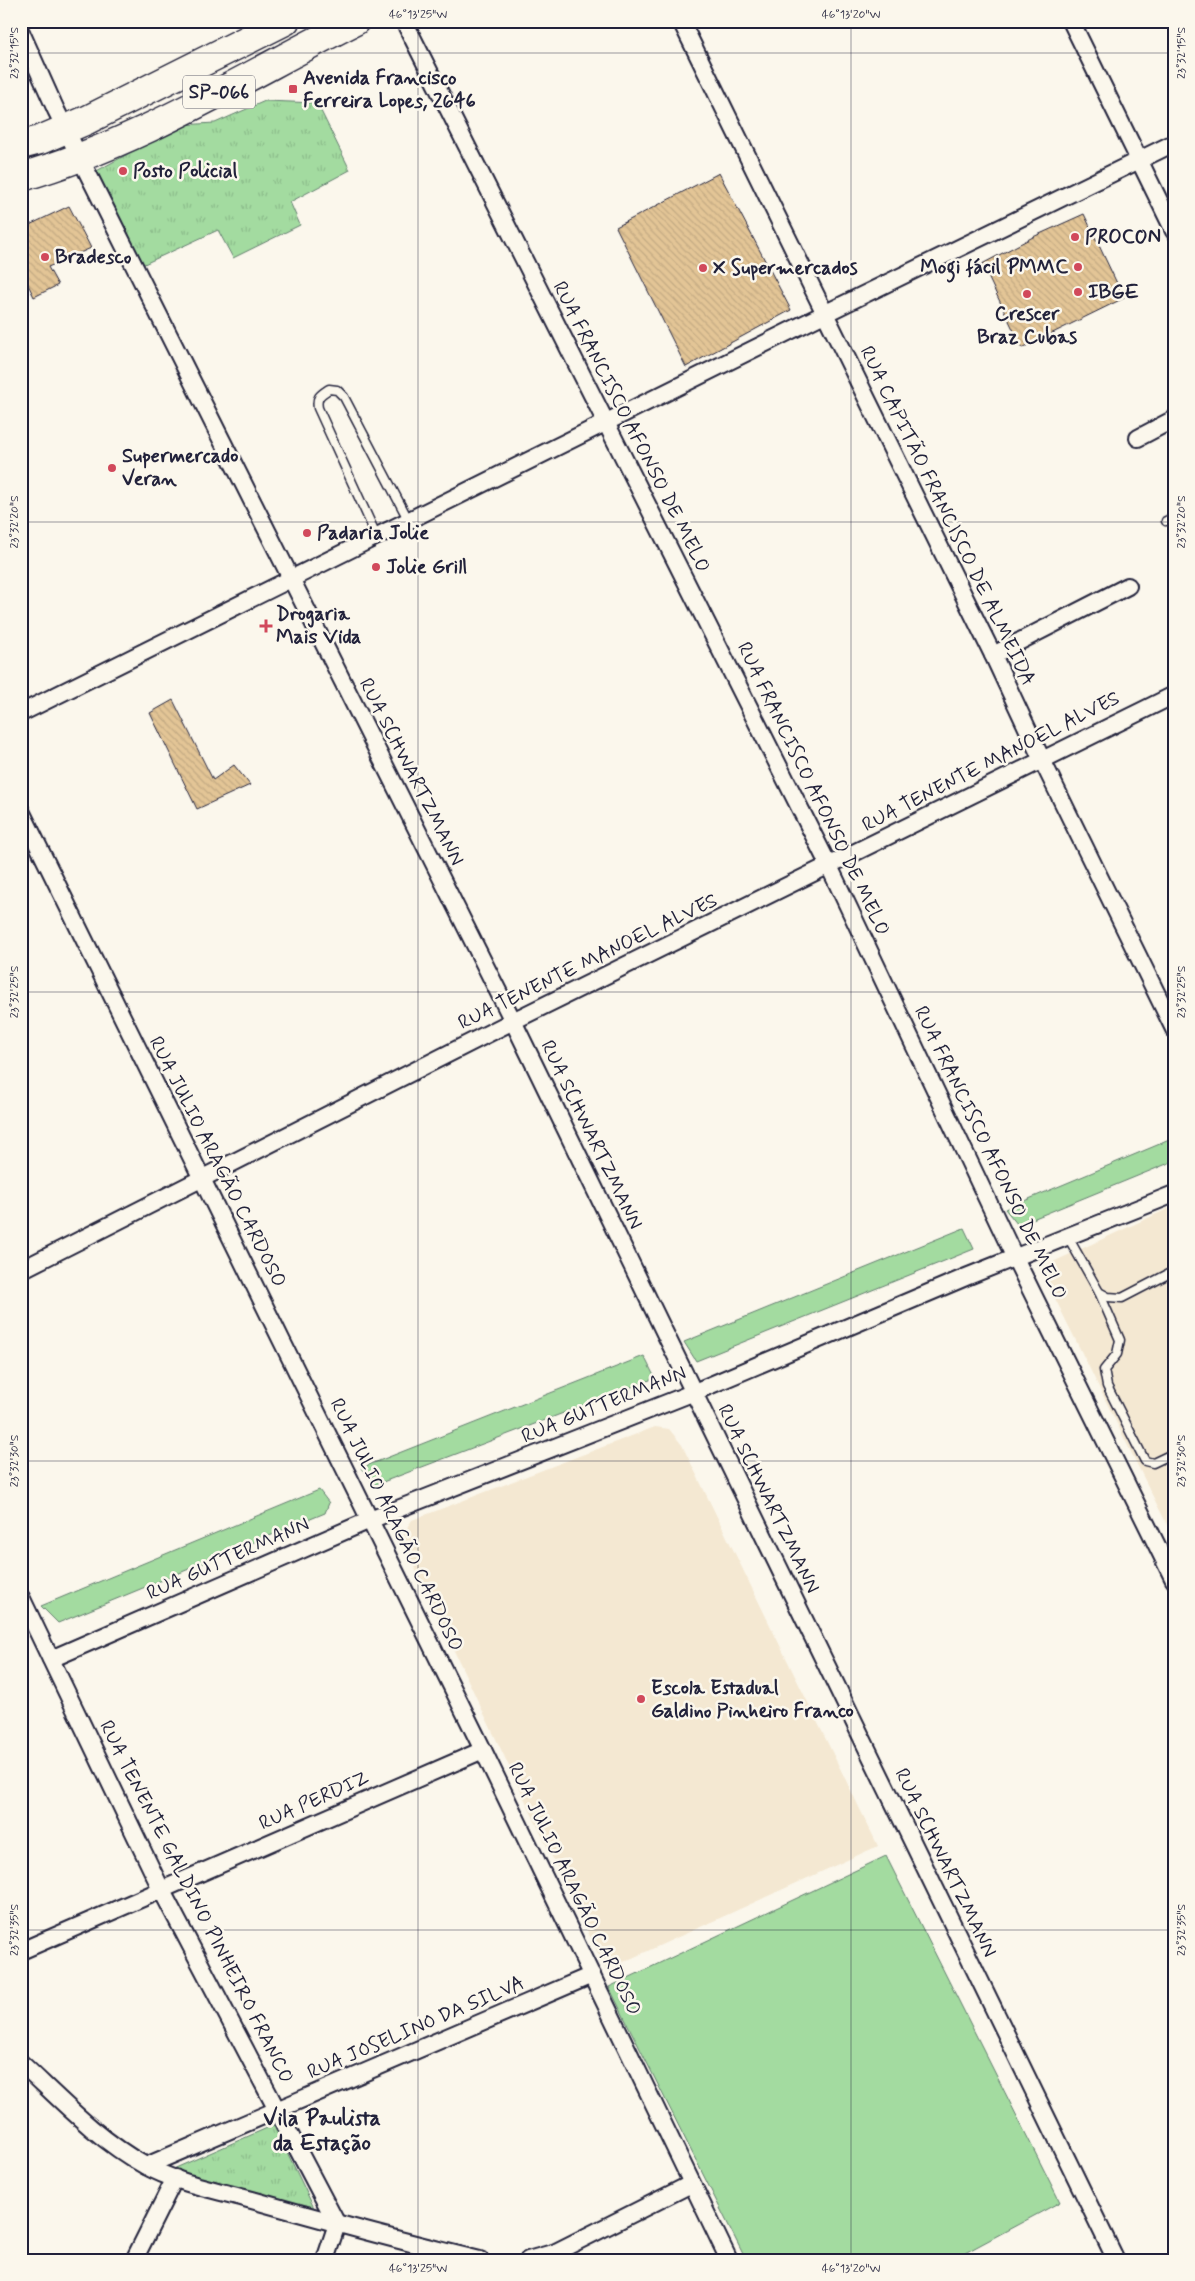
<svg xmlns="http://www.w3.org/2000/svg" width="1195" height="2281" font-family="Mynerve,sans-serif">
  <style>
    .built { fill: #f4e8d2 }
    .grass { fill: #a3dba0; stroke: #627e6e }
    .park { fill: url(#park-tufts); stroke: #627e6e }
    .building { fill: url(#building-back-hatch); stroke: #22223b }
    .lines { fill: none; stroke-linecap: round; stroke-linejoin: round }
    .lane-casing { stroke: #22223b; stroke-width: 11 }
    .street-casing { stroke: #22223b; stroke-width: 20 }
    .highway-casing { stroke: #22223b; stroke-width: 31 }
    .lane { stroke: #fbf7ec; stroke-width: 8 }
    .street { stroke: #fbf7ec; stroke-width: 16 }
    .highway { stroke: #fbf7ec; stroke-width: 28 }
    .ticks { fill: none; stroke: #22223b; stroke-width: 1; stroke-opacity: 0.45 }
    .poi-dot { fill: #d1495b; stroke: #fbf7ec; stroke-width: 2 }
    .labels { text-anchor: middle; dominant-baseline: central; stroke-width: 5; stroke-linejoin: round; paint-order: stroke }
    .shield { fill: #fbf7ec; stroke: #636270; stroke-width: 1 }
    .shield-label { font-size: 19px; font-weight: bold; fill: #22223b }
    .poi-label { font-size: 20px; font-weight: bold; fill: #22223b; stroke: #fbf7ec; text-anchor: start }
    .street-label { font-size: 20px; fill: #22223b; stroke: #fbf7ec }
    .quarter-label { font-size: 22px; font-weight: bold; fill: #22223b; stroke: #fbf7ec }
    .neatline { fill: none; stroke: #22223b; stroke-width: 2 }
    .ticks-label { font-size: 12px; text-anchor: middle; fill: #22223b }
  </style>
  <defs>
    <pattern id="park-tufts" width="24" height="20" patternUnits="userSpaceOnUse" patternTransform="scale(1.25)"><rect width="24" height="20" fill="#a3dba0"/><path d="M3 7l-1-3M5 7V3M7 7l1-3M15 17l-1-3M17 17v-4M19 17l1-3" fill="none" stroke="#8cbc8b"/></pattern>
    <pattern id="building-back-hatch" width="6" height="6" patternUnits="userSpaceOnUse" patternTransform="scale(1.25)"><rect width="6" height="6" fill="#e3c596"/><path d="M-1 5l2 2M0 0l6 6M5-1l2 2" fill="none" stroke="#c2a982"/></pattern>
  </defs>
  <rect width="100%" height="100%" fill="#fbf7ec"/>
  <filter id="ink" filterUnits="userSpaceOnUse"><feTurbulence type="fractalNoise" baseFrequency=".02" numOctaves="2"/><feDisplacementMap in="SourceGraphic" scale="10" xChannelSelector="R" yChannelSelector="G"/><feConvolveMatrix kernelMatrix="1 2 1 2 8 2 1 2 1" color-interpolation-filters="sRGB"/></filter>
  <g filter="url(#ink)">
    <g class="built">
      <polygon points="1174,1206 1174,1539 1040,1268"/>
      <polygon points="655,1427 669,1429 682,1445 878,1846 606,1970 407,1552 403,1534 412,1520"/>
    </g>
    <g class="grass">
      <polygon points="1174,1138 1174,1161 1018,1225 1005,1209"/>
      <polygon points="964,1228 974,1249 696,1361 684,1342"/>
      <polygon points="644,1356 655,1378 375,1485 361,1468"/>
      <polygon points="319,1490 329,1503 325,1513 58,1623 41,1606"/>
      <polygon points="886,1856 1060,2202 952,2260 746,2260 609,1987"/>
    </g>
    <g class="park">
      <polygon points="265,101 317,103 350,170 290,202 300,225 233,258 218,230 140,266 91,174 181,125 215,123"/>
      <polygon points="274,2125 314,2208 171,2170"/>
    </g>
    <g class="building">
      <polygon points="719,173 791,310 686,367 616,227"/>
      <polygon points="69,206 91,248 48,267 58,285 34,297 21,270 21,229"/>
      <polygon points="1084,214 1124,298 1022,348 982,264 1033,237"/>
      <polygon points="173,700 213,780 234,765 250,785 197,809 150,713"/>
    </g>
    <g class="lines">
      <defs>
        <g id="lane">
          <polyline points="1166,521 1174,518"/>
          <path d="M377 537 318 408C316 397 320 395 329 389L337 390 344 397 409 521"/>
          <polyline points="1068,1237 1099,1292 1108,1297 1122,1298 1174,1271"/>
          <polyline points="1099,1292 1120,1340 1117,1354 1104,1370 1107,1386 1145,1461 1153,1463 1174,1453"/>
        </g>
        <g id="street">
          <polyline points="404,21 829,866 1015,1258 1174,1580"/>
          <polyline points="681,21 993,655 1042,760 1174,1029"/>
          <polyline points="1071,21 1174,231"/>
          <polyline points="21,32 56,110 513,1021 1116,2260"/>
          <polyline points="1138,438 1174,419"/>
          <polyline points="993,655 1128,586"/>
          <polyline points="21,713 824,314 1174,143"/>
          <polyline points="21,811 483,1750 729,2260"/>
          <polyline points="21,1270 513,1021 1174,695"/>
          <polyline points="21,1597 162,1891 337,2224"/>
          <polyline points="51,1659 370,1520 692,1393 966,1277 1174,1194"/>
          <polyline points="21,1951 483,1750"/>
          <path d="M21 2063C60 2099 97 2139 144 2165 176 2183 216 2190 252 2200 327 2221 403 2242 480 2260"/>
          <polyline points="146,2166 592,1975"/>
          <polyline points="134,2260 175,2178"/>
          <polyline points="325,2260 337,2224"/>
          <polyline points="528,2260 556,2252 691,2184"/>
        </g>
        <g id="highway">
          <polyline points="21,145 40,140 87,120 285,21"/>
          <path d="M21 177C140 143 246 76 355 21"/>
        </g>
      </defs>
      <use href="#lane" class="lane-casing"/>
      <use href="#street" class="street-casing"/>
      <use href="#highway" class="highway-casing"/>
      <use href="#lane" class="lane"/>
      <use href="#street" class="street"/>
      <use href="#highway" class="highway"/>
    </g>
  </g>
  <path class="ticks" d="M418 21V2260M851 21V2260M21 53H1174M21 522H1174M21 992H1174M21 1461H1174M21 1930H1174"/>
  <g class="poi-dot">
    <rect x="288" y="84" width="10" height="10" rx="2.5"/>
    <circle cx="123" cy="171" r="5"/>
    <circle cx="1075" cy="237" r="5"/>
    <circle cx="45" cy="257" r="5"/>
    <circle cx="1078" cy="267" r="5"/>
    <circle cx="703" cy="268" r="5"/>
    <circle cx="1078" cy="292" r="5"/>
    <circle cx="1027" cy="294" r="5"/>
    <circle cx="112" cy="468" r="5"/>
    <circle cx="307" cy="533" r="5"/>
    <circle cx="376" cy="567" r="5"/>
    <path d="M263.5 618.5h5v5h5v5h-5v5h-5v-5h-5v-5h5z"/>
    <circle cx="641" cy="1699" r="5"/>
  </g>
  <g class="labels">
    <rect class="shield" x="183" y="75.5" width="72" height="33" rx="4"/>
    <g class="shield-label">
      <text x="219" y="92">SP-066</text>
    </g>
    <g class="poi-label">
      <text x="303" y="78">Avenida Francisco<tspan x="303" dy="23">Ferreira Lopes, 2646</tspan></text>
      <text x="133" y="171">Posto Policial</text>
      <text x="1085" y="237">PROCON</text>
      <text x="55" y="257">Bradesco</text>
      <text x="1068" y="267" text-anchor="end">Mogi fácil PMMC</text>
      <text x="713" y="268">X Supermercados</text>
      <text x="1088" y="292">IBGE</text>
      <text x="1027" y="314" text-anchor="middle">Crescer<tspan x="1027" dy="23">Braz Cubas</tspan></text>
      <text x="122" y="456">Supermercado<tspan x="122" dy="23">Veran</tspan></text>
      <text x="317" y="533">Padaria Jolie</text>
      <text x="386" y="567">Jolie Grill</text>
      <text x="276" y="614">Drogaria<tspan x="276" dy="23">Mais Vida</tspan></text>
      <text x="651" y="1688">Escola Estadual<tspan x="651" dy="23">Galdino Pinheiro Franco</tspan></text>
    </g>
    <g class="street-label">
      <text transform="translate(631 427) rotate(63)">RUA FRANCISCO AFONSO DE MELO</text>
      <text transform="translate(947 516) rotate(64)">RUA CAPITÃO FRANCISCO DE ALMEIDA</text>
      <text transform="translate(991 762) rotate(-27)">RUA TENENTE MANOEL ALVES</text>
      <text transform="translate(411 772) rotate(63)">RUA SCHWARTZMANN</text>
      <text transform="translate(813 789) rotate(64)">RUA FRANCISCO AFONSO DE MELO</text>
      <text transform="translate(588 962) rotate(-26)">RUA TENENTE MANOEL ALVES</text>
      <text transform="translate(591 1135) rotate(64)">RUA SCHWARTZMANN</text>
      <text transform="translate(990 1153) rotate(64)">RUA FRANCISCO AFONSO DE MELO</text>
      <text transform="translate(217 1162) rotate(63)">RUA JULIO ARAGÃO CARDOSO</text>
      <text transform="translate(604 1405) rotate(-22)">RUA GUTTERMANN</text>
      <text transform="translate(768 1499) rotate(64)">RUA SCHWARTZMANN</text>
      <text transform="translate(396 1525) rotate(64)">RUA JULIO ARAGÃO CARDOSO</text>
      <text transform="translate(228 1559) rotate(-24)">RUA GUTTERMANN</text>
      <text transform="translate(314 1801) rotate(-24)">RUA PERDIZ</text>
      <text transform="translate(945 1863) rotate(64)">RUA SCHWARTZMANN</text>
      <text transform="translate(574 1889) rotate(64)">RUA JULIO ARAGÃO CARDOSO</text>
      <text transform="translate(196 1902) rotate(63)">RUA TENENTE GALDINO PINHEIRO FRANCO</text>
      <text transform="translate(416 2028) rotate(-23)">RUA JOSELINO DA SILVA</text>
    </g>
    <g class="quarter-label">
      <text x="322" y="2119">Vila Paulista<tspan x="322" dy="25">da Estação</tspan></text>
    </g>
  </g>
  <rect width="1195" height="2281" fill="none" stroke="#fbf7ec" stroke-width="55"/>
  <rect x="28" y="28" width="1140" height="2226" class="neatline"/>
  <g class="ticks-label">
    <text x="418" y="18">46°13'25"W</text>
    <text x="851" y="18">46°13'20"W</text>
    <text transform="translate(14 53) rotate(-90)" y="4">23°32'15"S</text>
    <text transform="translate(1181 53) rotate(-90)" y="4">23°32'15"S</text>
    <text transform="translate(14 522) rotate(-90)" y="4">23°32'20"S</text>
    <text transform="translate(1181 522) rotate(-90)" y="4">23°32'20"S</text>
    <text transform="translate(14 992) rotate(-90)" y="4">23°32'25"S</text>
    <text transform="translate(1181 992) rotate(-90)" y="4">23°32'25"S</text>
    <text transform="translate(14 1461) rotate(-90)" y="4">23°32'30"S</text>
    <text transform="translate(1181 1461) rotate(-90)" y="4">23°32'30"S</text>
    <text transform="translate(14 1930) rotate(-90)" y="4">23°32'35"S</text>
    <text transform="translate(1181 1930) rotate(-90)" y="4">23°32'35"S</text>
    <text x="418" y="2272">46°13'25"W</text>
    <text x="851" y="2272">46°13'20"W</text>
  </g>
</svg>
